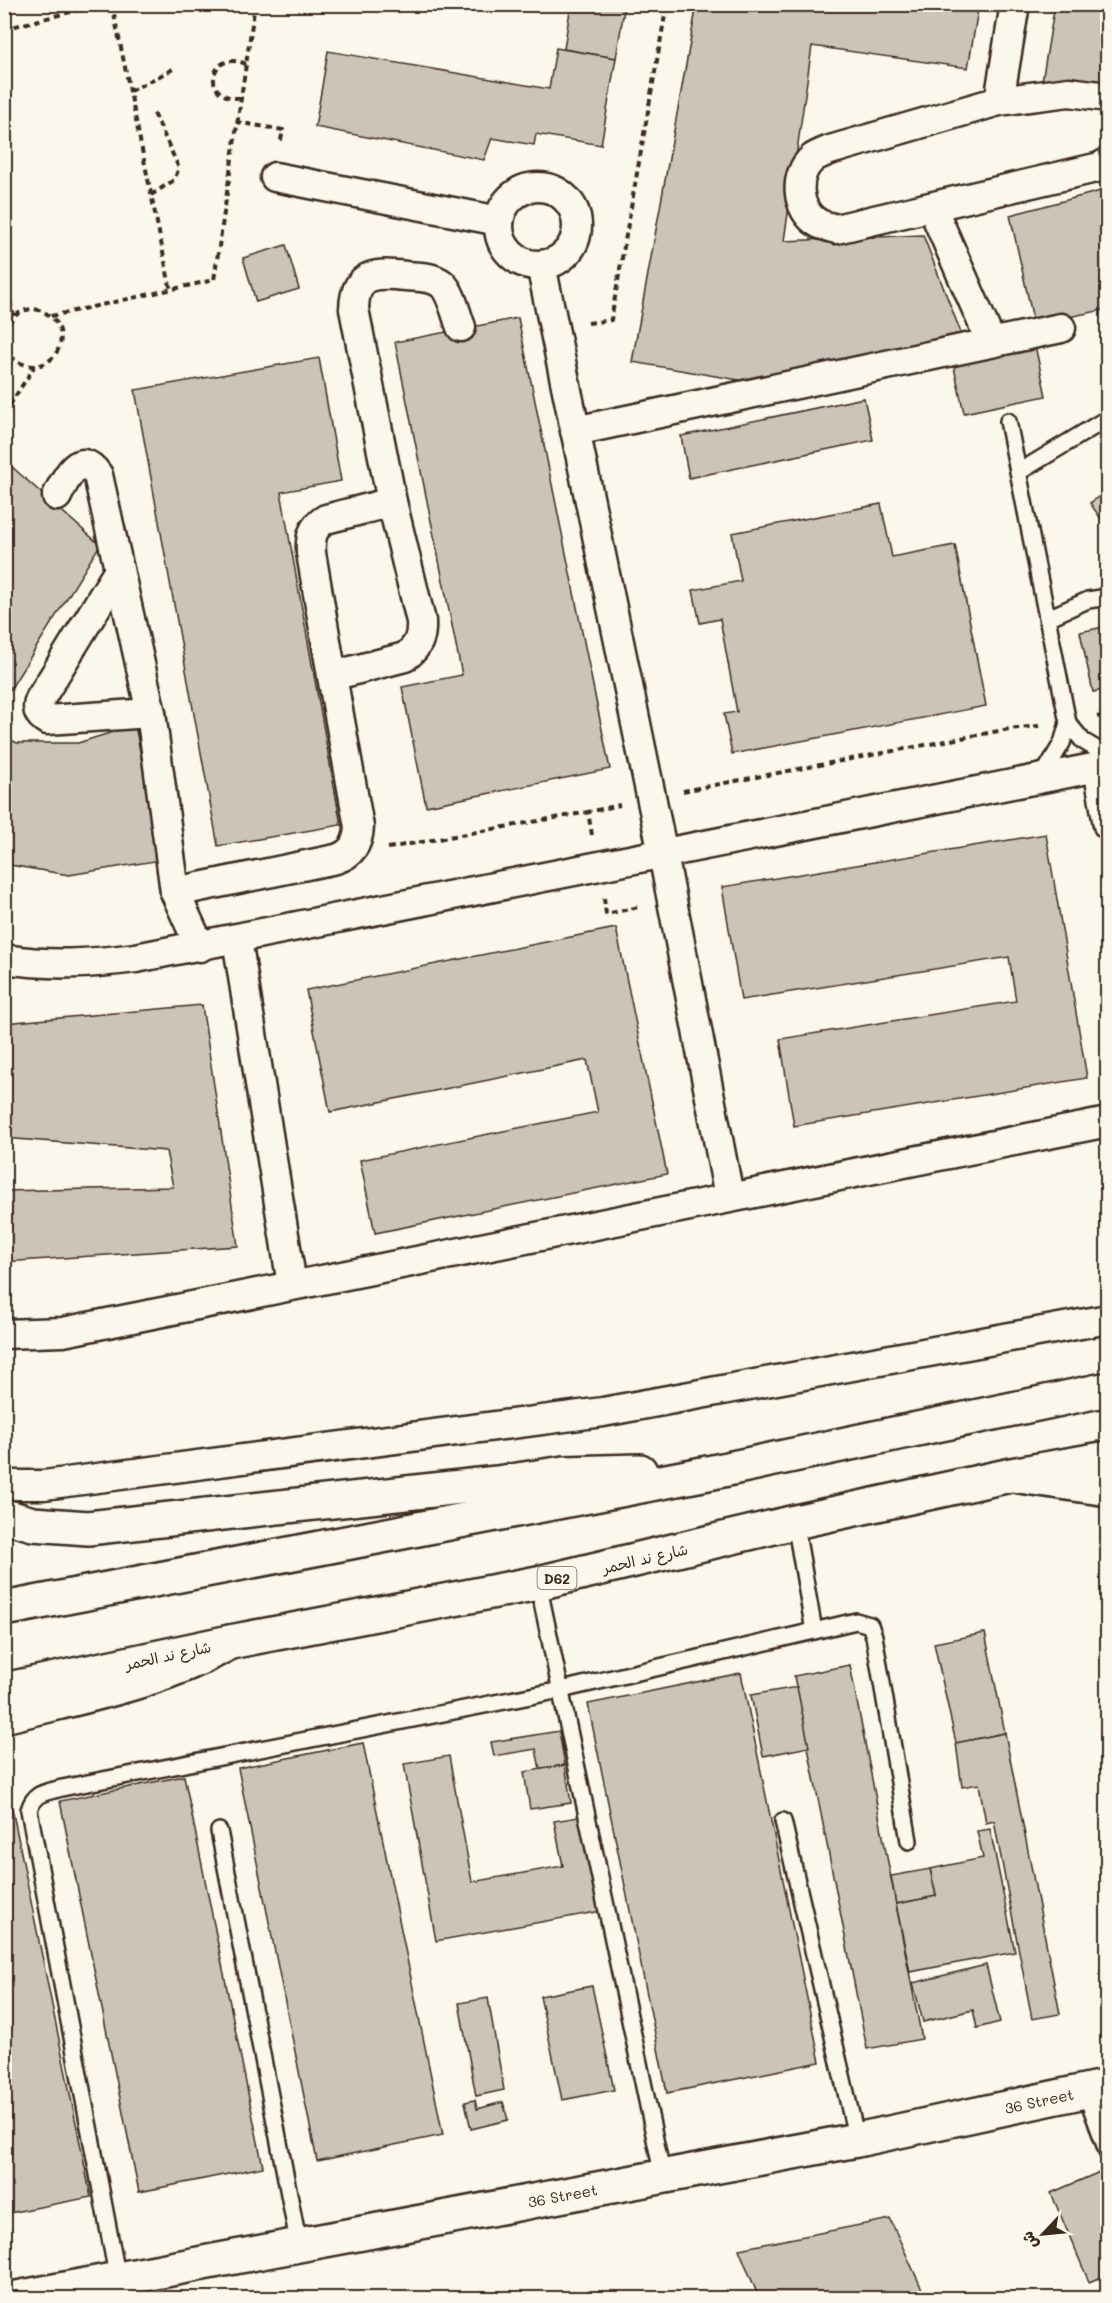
<svg xmlns="http://www.w3.org/2000/svg" width="1112" height="2303" font-family="Mali,'Playpen Sans Arabic',sans-serif">
  <style>
    .building { fill: #ccc4b9; stroke: #3b2a1e; stroke-width: 1.5 }
    .lines { fill: none; stroke-linecap: round; stroke-linejoin: round }
    .lane-casing { stroke: #3b2a1e; stroke-width: 20 }
    .street-casing { stroke: #3b2a1e; stroke-width: 33 }
    .secondary-casing { stroke: #3b2a1e; stroke-width: 38 }
    .primary-casing { stroke: #3b2a1e; stroke-width: 38 }
    .highway-casing { stroke: #3b2a1e; stroke-width: 38 }
    .path { stroke: #3b2a1e; stroke-width: 4; stroke-dasharray: 6 4.5; stroke-linecap: butt }
    .lane { stroke: #fbf7ec; stroke-width: 15 }
    .street { stroke: #fbf7ec; stroke-width: 28 }
    .secondary { stroke: #fbf7ec; stroke-width: 33 }
    .primary { stroke: #fbf7ec; stroke-width: 33 }
    .highway { stroke: #fbf7ec; stroke-width: 33 }
    .labels { text-anchor: middle; dominant-baseline: central; stroke-width: 6; stroke-linejoin: round; paint-order: stroke }
    .shield { fill: #fbf7ec; stroke: #75685c; stroke-width: 1.5 }
    .shield-label { font-size: 14px; font-weight: bold; fill: #3b2a1e }
    .street-label { font-size: 15px; fill: #3b2a1e; stroke: #fbf7ec }
  </style>
  <rect width="100%" height="100%" fill="#fbf7ec"/>
  <filter id="ink" filterUnits="userSpaceOnUse"><feTurbulence type="fractalNoise" baseFrequency=".0167" numOctaves="2"/><feDisplacementMap in="SourceGraphic" scale="12" xChannelSelector="R" yChannelSelector="G"/><feConvolveMatrix kernelMatrix="1 2 1 2 8 2 1 2 1" color-interpolation-filters="sRGB"/></filter>
  <g filter="url(#ink)">
    <g class="building">
      <polygon points="571,4 625,4 616,58 564,49"/>
      <polygon points="697,4 979,4 968,68 812,46 784,241 923,235 961,333 751,382 632,362"/>
      <polygon points="1055,4 1108,4 1108,94 1042,82"/>
      <polygon points="556,48 616,58 601,145 536,134 534,145 492,138 484,160 315,127 328,51 549,89"/>
      <polygon points="1108,189 1108,309 1034,324 1010,215"/>
      <polygon points="286,245 299,289 256,302 243,258"/>
      <polygon points="518,318 610,769 426,806 402,687 462,675 395,342"/>
      <polygon points="1034,341 1046,396 964,413 952,358"/>
      <polygon points="319,358 341,481 281,492 341,825 218,846 135,390"/>
      <polygon points="864,398 873,440 689,478 681,436"/>
      <polygon points="11,466 100,545 8,693 4,693 4,476"/>
      <polygon points="1108,491 1108,529 1090,503"/>
      <polygon points="881,504 892,557 955,545 986,706 732,754 724,714 737,712 720,619 700,623 693,590 741,581 732,533"/>
      <polygon points="1108,626 1108,689 1093,692 1080,632"/>
      <polygon points="135,725 161,860 69,875 4,864 4,736 17,743 78,743"/>
      <polygon points="1046,834 1087,1078 794,1126 780,1039 1016,1001 1009,957 741,1000 722,887"/>
      <polygon points="616,928 667,1174 375,1233 360,1160 598,1112 587,1060 330,1112 306,990"/>
      <polygon points="202,1005 238,1246 4,1262 4,1191 173,1187 166,1151 4,1138 4,1023"/>
      <polygon points="985,1633 1005,1733 956,1743 934,1643"/>
      <polygon points="850,1665 922,2039 867,2049 794,1676"/>
      <polygon points="741,1673 820,2062 667,2093 588,1704"/>
      <polygon points="797,1687 809,1747 763,1756 751,1695"/>
      <polygon points="559,1731 565,1765 540,1769 536,1749 494,1756 491,1742"/>
      <polygon points="1005,1733 1060,2014 1032,2019 994,1821 986,1823 979,1784 962,1787 956,1743"/>
      <polygon points="363,1743 443,2135 317,2161 238,1768"/>
      <polygon points="449,1756 472,1882 563,1866 554,1821 584,1816 602,1911 436,1941 404,1764"/>
      <polygon points="565,1765 571,1803 530,1809 524,1772"/>
      <polygon points="184,1776 263,2167 139,2192 60,1801"/>
      <polygon points="12,1808 91,2197 4,2214 4,1809"/>
      <polygon points="990,1829 1015,1952 910,1972 896,1904 936,1896 930,1869 983,1858 977,1831"/>
      <polygon points="930,1869 936,1896 896,1904 891,1876"/>
      <polygon points="986,1965 1000,2022 977,2028 973,2010 923,2022 913,1983"/>
      <polygon points="592,1986 614,2090 562,2100 540,1996"/>
      <polygon points="488,1998 504,2090 476,2096 459,2003"/>
      <polygon points="475,2100 477,2109 503,2102 508,2120 471,2129 465,2102"/>
      <polygon points="1102,2171 1108,2183 1108,2274 1089,2282 1051,2193"/>
      <polygon points="890,2219 926,2298 759,2298 739,2249"/>
    </g>
    <g class="lines">
      <defs>
        <g id="lane">
          <polyline points="1008,421 1068,723 1083,741 1108,756"/>
          <polyline points="1019,472 1108,418"/>
          <polyline points="1048,618 1088,600 1108,597"/>
          <polyline points="1042,777 1062,743 1068,723"/>
          <polyline points="795,1522 814,1631 856,1621 870,1625 874,1636 909,1841"/>
          <polyline points="538,1583 663,2177"/>
          <polyline points="783,1821 857,2140"/>
          <polyline points="219,1831 299,2246"/>
          <polyline points="1085,2091 1108,2154"/>
          <path d="M118 2280 29 1810C34 1792 45 1793 62 1788L561 1690 814 1631"/>
        </g>
        <g id="street">
          <path d="M1108 97 1069 92 999 101 830 150C825 152 817 155 813 158 793 175 796 210 818 223 823 226 831 227 836 229L1100 167 1108 162"/>
          <polyline points="999,101 1015,4"/>
          <polyline points="275,177 499,221"/>
          <circle cx="538" cy="226" r="39"/>
          <polyline points="932,207 991,342"/>
          <polyline points="541,265 663,854 729,1196"/>
          <polyline points="575,431 1061,328"/>
          <path d="M57 496C65 480 79 447 98 475L151 713 175 892 200 947"/>
          <path d="M392 502 421 621C422 638 418 647 405 657L332 676 311 553C310 538 312 527 326 519Z"/>
          <path d="M392 502 354 309C355 271 377 273 406 276 419 277 432 276 442 284 452 293 456 315 461 327"/>
          <path d="M119 570 40 699C36 708 38 715 47 720L151 713"/>
          <polyline points="1098,767 1108,825"/>
          <path d="M175 892 336 859C352 854 358 844 359 827L332 676"/>
          <polyline points="237,939 292,1285"/>
          <path d="M4 959C51 966 89 964 136 958L1108 765"/>
          <polyline points="4,1334 63,1332 1108,1122"/>
          <polyline points="4,1485 44,1485 603,1412 1108,1319"/>
        </g>
        <g id="secondary">
          <polyline points="1019,1476 1108,1489"/>
          <path id="s1" d="M17 2298 857 2140 1108 2086"/>
        </g>
        <g id="primary">
          <polyline points="4,1516 33,1524 88,1528 497,1483 564,1473 640,1471"/>
          <polyline points="4,1609 713,1472 1108,1389"/>
          <polyline points="4,1690 230,1642 538,1583 795,1522 1011,1475 1108,1458"/>
        </g>
        <path id="highway" d="M4 1716C82 1696 160 1683 230 1642"/>
      </defs>
      <use href="#lane" class="lane-casing"/>
      <use href="#street" class="street-casing"/>
      <use href="#secondary" class="secondary-casing"/>
      <use href="#primary" class="primary-casing"/>
      <use href="#highway" class="highway-casing"/>
      <g class="path">
        <polyline points="112,4 171,291"/>
        <polyline points="4,29 102,4"/>
        <polyline points="130,91 175,68"/>
        <path d="M240 98C200 100 209 48 246 64"/>
        <polyline points="236,122 283,130 280,145"/>
        <polyline points="151,195 174,180 179,168 153,111"/>
        <polyline points="4,281 14,316"/>
        <polyline points="51,316 214,280 255,4"/>
        <polyline points="588,323 611,320 667,4"/>
        <path d="M4 333C9 316 27 303 44 312 80 331 52 382 17 361 10 357 6 350 4 342"/>
        <polyline points="4,414 34,367"/>
        <polyline points="1097,717 1108,714"/>
        <polyline points="683,791 1009,729 1039,726"/>
        <polyline points="592,835 588,812 620,805"/>
        <polyline points="388,848 588,812"/>
        <polyline points="604,898 606,914 639,907"/>
      </g>
      <use href="#lane" class="lane"/>
      <use href="#street" class="street"/>
      <use href="#secondary" class="secondary"/>
      <use href="#primary" class="primary"/>
      <use href="#highway" class="highway"/>
    </g>
  </g>
  <g class="labels">
    <rect class="shield" x="537.5" y="1567" width="39" height="22" rx="4.5"/>
    <g class="shield-label">
      <text x="557" y="1578">D62</text>
    </g>
    <g class="street-label">
      <text transform="translate(645 1558) rotate(-13)">شارع ند الحمر</text>
      <text transform="translate(168 1655) rotate(-12)">شارع ند الحمر</text>
      <text stroke="none"><textPath href="#s1" startOffset="1041">36 Street</textPath></text>
      <text stroke="none"><textPath href="#s1" startOffset="555">36 Street</textPath></text>
    </g>
  </g>
  <rect width="1112" height="2303" fill="none" stroke="#fbf7ec" stroke-width="24"/>
  <rect x="12" y="12" width="1088" height="2279" fill="none" stroke="#3b2a1e" stroke-width="2" filter="url(#ink)"/>
  <g transform="translate(1043 2234) rotate(244)" stroke="#fbf7ec" stroke-width="4.5" paint-order="stroke">
  <path d="M0-4.5L10 22L0 15L-10 22Z" fill="#3b2a1e"/>
  <text y="-9" font-size="16" font-weight="bold" text-anchor="middle" fill="#3b2a1e">ش</text>
  </g>
</svg>
